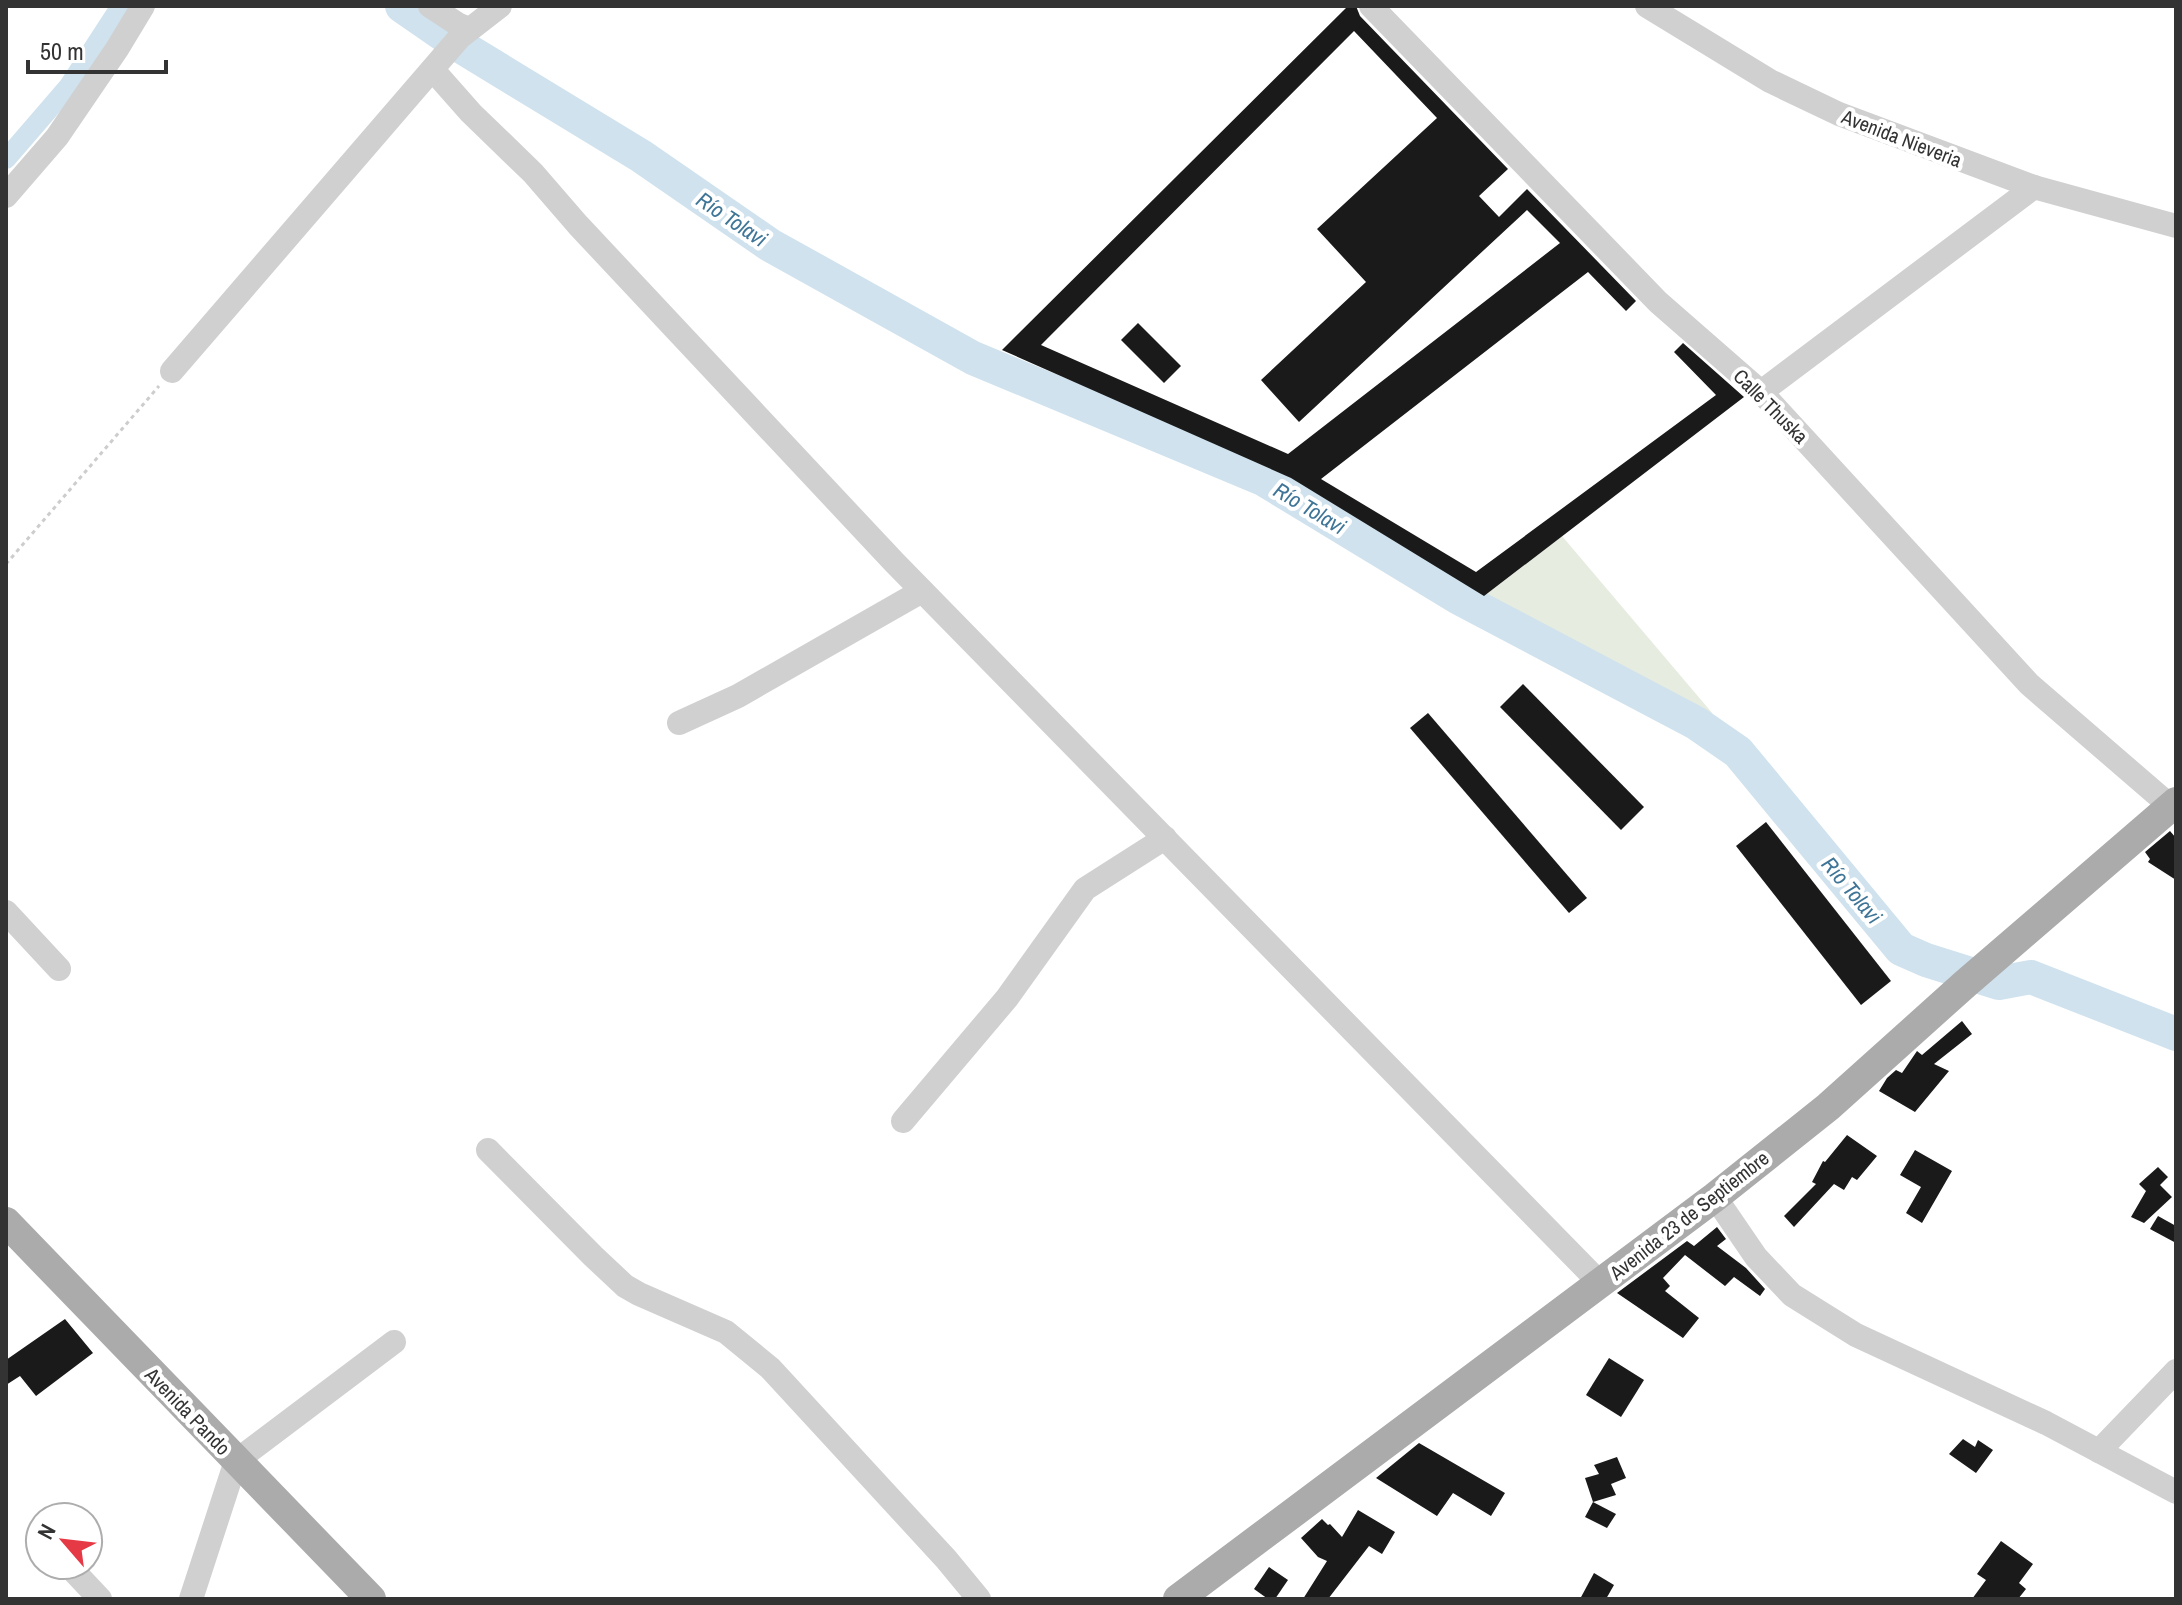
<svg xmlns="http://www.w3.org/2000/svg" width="2182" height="1605" font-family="'Archivo Narrow',sans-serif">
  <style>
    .green { fill: #e6ecdf }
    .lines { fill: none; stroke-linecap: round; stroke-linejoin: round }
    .canal { stroke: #cfe2ee; stroke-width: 20 }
    .river { stroke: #cfe2ee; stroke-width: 34 }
    .building { fill: #1a1a1a; fill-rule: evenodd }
    .path { stroke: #cdcdcd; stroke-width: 3; stroke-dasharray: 4 4; stroke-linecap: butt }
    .minor { stroke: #d0d0d0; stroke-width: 24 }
    .major { stroke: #ababab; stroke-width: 30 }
    .labels { text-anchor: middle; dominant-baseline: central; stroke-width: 8; stroke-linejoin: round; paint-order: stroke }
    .street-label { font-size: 20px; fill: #333; stroke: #fff }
    .water-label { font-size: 22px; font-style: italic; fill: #3f7597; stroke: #fff }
  </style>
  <rect width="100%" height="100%" fill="#fff"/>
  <polygon class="green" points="1562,536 1713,714 1484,596"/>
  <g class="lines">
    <polyline class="canal" points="6,159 69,86 121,6"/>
    <polyline class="river" points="402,6 457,44 641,156 770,245 973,358 1263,479 1459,598 1696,723 1738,752 1901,949 1926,960 1999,983 2031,977 2176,1034"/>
  </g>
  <g class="building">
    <path d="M1348 6H1356L1360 16 1508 169 1479 196 1499 217 1527 189 1636 301 1626 311 1588 272 1321 479 1476 572 1716 395 1674 352 1683 343 1744 397 1484 596 1291 478 1002 350ZM1354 31 1437 118 1317 229 1366 282 1261 380 1299 422 1527 210 1560 243 1288 454 1041 345Z"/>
    <polygon points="1138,323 1181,366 1164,383 1121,340"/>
    <polygon points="1523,684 1644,807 1621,830 1500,707"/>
    <polygon points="1428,713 1587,898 1569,913 1410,728"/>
    <polygon points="1766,822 1891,981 1861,1005 1736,846"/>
    <polygon points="2170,831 2176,838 2176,880 2148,862 2150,859 2145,852"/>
    <polygon points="1962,1021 1972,1034 1934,1064 1949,1071 1915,1112 1879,1091 1887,1078 1896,1070 1902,1073 1917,1051 1922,1055"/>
    <polygon points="1847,1135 1877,1156 1857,1180 1852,1177 1844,1190 1834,1184 1794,1227 1784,1216 1816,1184 1812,1182 1823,1161 1825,1162"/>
    <polygon points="1915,1150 1952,1171 1922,1223 1906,1213 1921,1187 1900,1175"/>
    <polygon points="2158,1167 2168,1177 2160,1185 2172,1197 2144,1223 2131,1217 2146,1191 2139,1184"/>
    <polygon points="2158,1216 2176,1226 2176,1243 2150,1229"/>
    <polygon points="1717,1227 1726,1239 1717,1246 1746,1268 1765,1289 1760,1296 1734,1277 1725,1286 1685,1255 1663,1278 1670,1286 1665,1291 1699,1318 1683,1338 1617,1293 1687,1241 1694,1246"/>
    <polygon points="65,1319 93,1353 36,1396 20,1376 6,1385 6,1360"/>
    <polygon points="1609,1358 1644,1380 1621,1417 1586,1395"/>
    <polygon points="1963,1439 1975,1447 1978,1440 1993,1450 1976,1473 1949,1454"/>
    <polygon points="1419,1443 1505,1493 1491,1516 1453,1493 1437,1516 1376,1478"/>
    <polygon points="1617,1457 1626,1478 1611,1484 1616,1495 1593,1502 1585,1478 1599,1474 1594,1465"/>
    <polygon points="1593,1502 1616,1514 1607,1528 1585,1517"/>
    <polygon points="1358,1510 1395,1532 1382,1554 1369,1546 1328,1599 1303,1599 1327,1561 1318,1557 1301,1538 1322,1519 1328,1525 1330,1524 1342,1537"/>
    <polygon points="2001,1541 2033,1564 2019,1583 2026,1589 2018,1599 1972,1599 1986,1580 1977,1574"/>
    <polygon points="1269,1567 1288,1580 1275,1599 1268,1599 1254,1589"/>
    <polygon points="1594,1573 1614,1585 1606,1599 1580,1599"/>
  </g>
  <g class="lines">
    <polyline class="path" points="6,564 159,386"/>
    <g class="minor">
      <polyline points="430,6 459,25 469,29"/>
      <polyline points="1371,6 1658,302 1761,392 2029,684 2176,811"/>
      <polyline points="1647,6 1770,81 1839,114 2034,187 2176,226"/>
      <polyline points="433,70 471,113 533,173 578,225 894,562 1601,1284"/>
      <polyline points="6,196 57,137 117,49 143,6"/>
      <polyline points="172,371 460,37 500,6"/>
      <polyline points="1761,392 2034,187"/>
      <polyline points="679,723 738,696 922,591"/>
      <polyline points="6,912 59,969"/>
      <polyline points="903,1121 1007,998 1085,889 1165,838"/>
      <polyline points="488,1150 593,1256 625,1286 639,1294 726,1332 770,1368 946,1559 979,1599"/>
      <polyline points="1715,1197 1756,1257 1792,1295 1856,1335 2046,1423 2176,1492"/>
      <polyline points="2099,1451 2176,1371"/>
      <polyline points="68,1565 100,1599"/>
      <polyline points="191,1599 236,1461 394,1342"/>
    </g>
    <g class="major">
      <polyline points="6,1222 371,1599"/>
      <polyline points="1178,1599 1715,1197 1828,1107 1965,984 2176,802"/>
    </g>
  </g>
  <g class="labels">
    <g class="street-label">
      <text transform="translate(1902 138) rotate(21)">Avenida Nieveria</text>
      <text transform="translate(1771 406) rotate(45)">Calle Thuska</text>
      <text transform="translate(1689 1215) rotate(-38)">Avenida 23 de Septiembre</text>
      <text transform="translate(188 1411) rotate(46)">Avenida Pando</text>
    </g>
    <g class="water-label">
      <text transform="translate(732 219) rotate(34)">Río Tolavi</text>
      <text transform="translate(1310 508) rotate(31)">Río Tolavi</text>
      <text transform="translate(1852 890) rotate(50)">Río Tolavi</text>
    </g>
  </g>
  <rect width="2182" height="1605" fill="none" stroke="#333333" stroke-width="16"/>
  <g transform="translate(64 1541) rotate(298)"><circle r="38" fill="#ffffff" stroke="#adadad" stroke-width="2"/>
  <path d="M0-6L14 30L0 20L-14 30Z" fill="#e63946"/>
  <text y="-12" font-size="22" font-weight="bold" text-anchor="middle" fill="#333333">N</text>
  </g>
  <path d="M28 60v12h138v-12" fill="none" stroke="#333333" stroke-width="4"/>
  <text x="40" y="60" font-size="24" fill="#333333" stroke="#ffffff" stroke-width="6" paint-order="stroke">50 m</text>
</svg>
